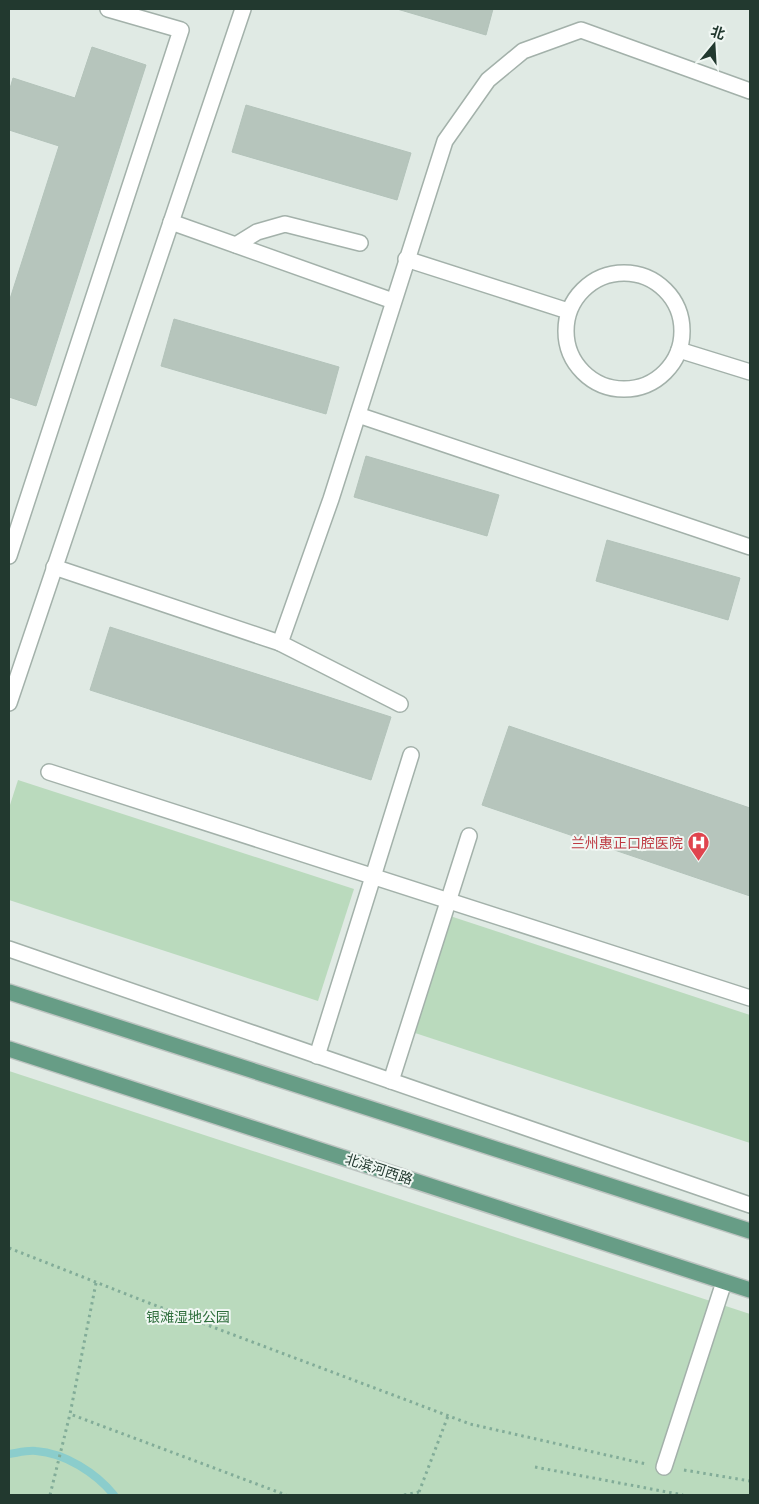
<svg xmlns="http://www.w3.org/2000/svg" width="759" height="1504" font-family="'PT Sans','Noto Sans SC',sans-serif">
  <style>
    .green { fill: #badabd }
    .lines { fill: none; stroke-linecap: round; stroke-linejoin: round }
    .stream { stroke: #8bcdcc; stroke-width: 8 }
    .building { fill: #b6c5bc; stroke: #b3c3ba }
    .minor-casing { stroke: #a3b1aa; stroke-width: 18 }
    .major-casing { stroke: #bdc4c1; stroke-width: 18 }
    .path { stroke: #82ac98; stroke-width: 3; stroke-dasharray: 2.5 4; stroke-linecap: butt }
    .minor { stroke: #fff; stroke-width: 15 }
    .major { stroke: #679d86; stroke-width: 15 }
    .labels { text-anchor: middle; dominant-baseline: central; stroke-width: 4; stroke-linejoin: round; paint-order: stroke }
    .health-label { font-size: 14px; fill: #be3a42; stroke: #f0f7f3; text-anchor: end }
    .street-label { font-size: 14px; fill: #22392f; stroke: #f0f7f3 }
    .park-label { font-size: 14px; fill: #2e6e3c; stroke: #f0f7f3 }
  </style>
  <rect width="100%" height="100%" fill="#e0eae4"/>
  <g class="green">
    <polygon points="18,780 354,889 318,1001 9,900 9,808"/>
    <polygon points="450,916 750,1015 750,1143 412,1032"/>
    <polygon points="9,1071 750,1314 750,1495 9,1495"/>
  </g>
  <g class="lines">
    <path class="stream" d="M9 1454C17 1453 27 1450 36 1451 65 1453 96 1473 114 1495"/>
  </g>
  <g class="building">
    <polygon points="397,9 493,9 486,35"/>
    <polygon points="92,47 146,65 36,406 9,397 9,302 59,146 9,130 9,92 13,78 75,98"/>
    <polygon points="246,105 411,153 397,200 232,152"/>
    <polygon points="174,319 339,367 326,414 161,366"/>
    <polygon points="366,456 499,495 487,536 354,497"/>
    <polygon points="607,540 740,578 728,620 596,581"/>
    <polygon points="110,627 391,717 371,780 90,690"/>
    <polygon points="509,726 750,808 750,896 482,805"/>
  </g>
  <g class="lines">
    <defs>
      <g id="minor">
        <polyline points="171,222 393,301"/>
        <polyline points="236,245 257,232 285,224 360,243"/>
        <polyline points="406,259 568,311"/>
        <circle cx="624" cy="331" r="58"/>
        <polyline points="679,350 750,372"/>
        <polyline points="358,415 750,547"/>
        <polyline points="9,556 181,30 108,9"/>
        <polyline points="54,567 280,643"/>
        <polyline points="9,703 243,9"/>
        <polyline points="400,704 280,643 331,499 445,141 488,80 523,51 581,30 750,91"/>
        <polyline points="49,772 750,998"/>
        <polyline points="9,949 750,1205"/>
        <polyline points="317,1056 411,755"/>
        <polyline points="391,1081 469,836"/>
        <polyline points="664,1467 724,1282"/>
      </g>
      <g id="major">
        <polyline points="9,992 750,1231"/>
        <polyline points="9,1049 750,1290"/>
      </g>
    </defs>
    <use href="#minor" class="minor-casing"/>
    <use href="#major" class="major-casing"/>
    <g class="path">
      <polyline points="9,1248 149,1303 470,1424 646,1464"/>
      <polyline points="96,1283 70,1414 286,1495"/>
      <polyline points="535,1467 683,1495"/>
      <polyline points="684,1470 750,1481"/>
      <polyline points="419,1492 448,1416"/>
      <polyline points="50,1495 70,1414"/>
      <polyline points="404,1495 419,1492"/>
    </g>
    <use href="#minor" class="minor"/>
    <use href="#major" class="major"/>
  </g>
  <defs>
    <symbol id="hospital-pin" viewBox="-11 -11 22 30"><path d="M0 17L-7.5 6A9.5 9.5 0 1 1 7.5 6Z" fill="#e0444e" stroke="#f0f7f3"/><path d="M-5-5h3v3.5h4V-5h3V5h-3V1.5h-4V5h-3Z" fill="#fff"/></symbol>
  </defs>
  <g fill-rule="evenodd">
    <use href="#hospital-pin" x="686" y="830" width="25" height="34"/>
  </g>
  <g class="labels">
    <g class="health-label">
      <text x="683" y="843">兰州惠正口腔医院</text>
    </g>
    <g class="street-label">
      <text transform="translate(379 1169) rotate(18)">北滨河西路</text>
    </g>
    <g class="park-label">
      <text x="188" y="1317">银滩湿地公园</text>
    </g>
  </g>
  <rect width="759" height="1504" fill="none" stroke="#22392f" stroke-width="20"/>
  <g transform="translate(714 45) rotate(18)" stroke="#f0f7f3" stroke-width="4" paint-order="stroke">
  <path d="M0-4L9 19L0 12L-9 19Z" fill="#22392f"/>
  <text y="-8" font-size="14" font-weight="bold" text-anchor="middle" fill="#22392f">北</text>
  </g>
</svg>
